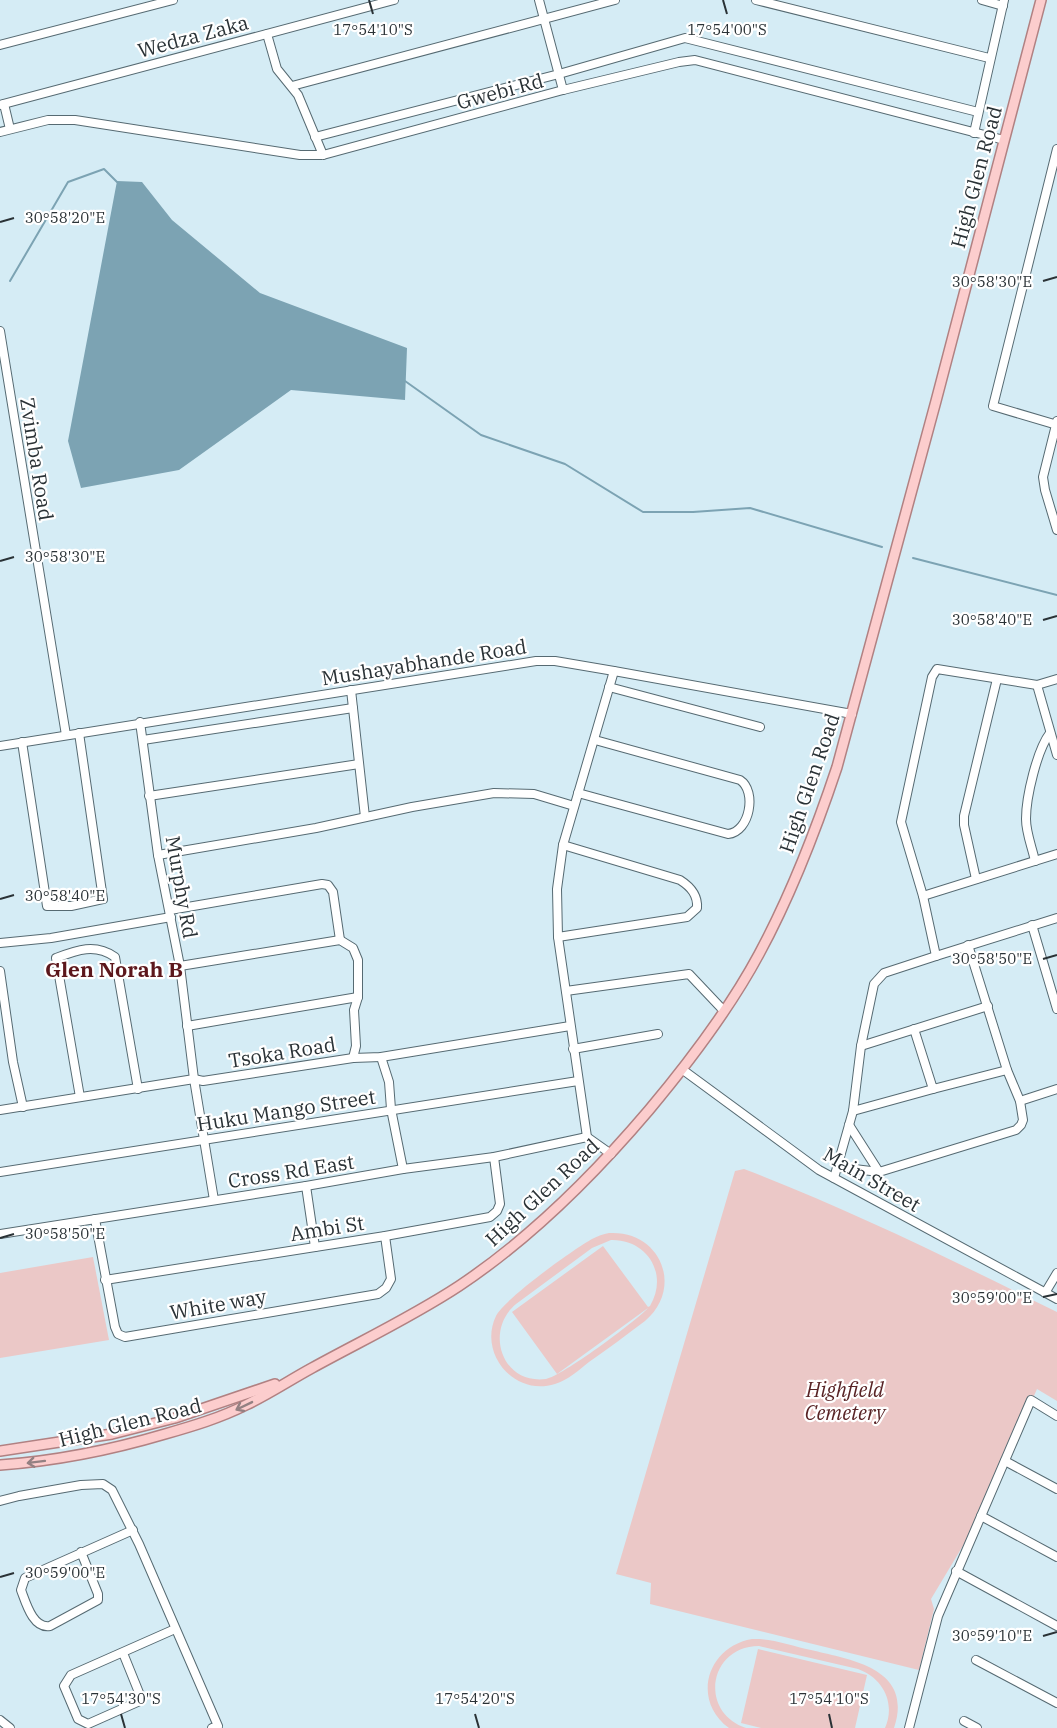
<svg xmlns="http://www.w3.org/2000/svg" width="1057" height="1728" font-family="'IBM Plex Serif',serif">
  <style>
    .green { fill: #ebc8c7; fill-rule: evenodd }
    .water { fill: #7ca3b3 }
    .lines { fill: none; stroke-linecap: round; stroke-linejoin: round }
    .stream { stroke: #7ca3b3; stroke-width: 2 }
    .minor-casing { stroke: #566a72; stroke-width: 10 }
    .major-casing { stroke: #b18182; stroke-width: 12 }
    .minor { stroke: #fff; stroke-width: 8 }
    .major { stroke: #fccdcd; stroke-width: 9 }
    .oneway { stroke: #938082 }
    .ticks { fill: none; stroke: #2a3236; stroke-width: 2 }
    .labels { text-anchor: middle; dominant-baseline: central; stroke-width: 4.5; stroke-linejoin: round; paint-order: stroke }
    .street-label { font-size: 20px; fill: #2a3236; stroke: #fff }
    .park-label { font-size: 20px; font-style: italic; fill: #582325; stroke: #fff }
    .neighbourhood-label { font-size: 21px; font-weight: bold; fill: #5c171c; stroke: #fff }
    .ticks-label { font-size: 15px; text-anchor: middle; fill: #2a3236; stroke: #fff; stroke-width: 4.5; stroke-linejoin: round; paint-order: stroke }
  </style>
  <rect width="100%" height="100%" fill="#d5ecf5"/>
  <g class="green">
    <path d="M744 1169C851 1210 954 1261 1057 1312V1401L1037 1389 982 1514 931 1599 934 1609 919 1670 650 1604 651 1583 616 1574 735 1171Z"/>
    <path d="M609 1233C661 1230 684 1288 645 1321 626 1335 608 1349 589 1362 579 1370 568 1380 555 1384 514 1397 478 1353 496 1316 504 1299 574 1249 592 1239 598 1236 603 1234 609 1233ZM611 1240C647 1239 669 1274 650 1306L648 1307 603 1246 512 1312 557 1374 648 1308C635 1322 562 1376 546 1379 502 1385 484 1331 516 1304L592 1248Z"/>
    <polygon points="93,1257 109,1340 0,1358 0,1273"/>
    <path d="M752 1639C772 1638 792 1646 811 1650 851 1660 914 1668 894 1728H885C896 1703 883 1678 858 1669L759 1646C709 1646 698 1712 746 1728H729C691 1700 707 1647 752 1639Z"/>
    <polygon points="758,1649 867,1675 855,1728 761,1728 741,1723"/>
  </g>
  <polygon class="water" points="117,181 142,182 172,220 260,293 407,348 405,400 291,390 179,470 81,488 68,441"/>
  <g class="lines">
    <g class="stream">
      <polyline points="10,281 68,182 104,169 117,182"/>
      <polyline points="405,381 481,435 565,464 643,512 693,512 750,508 882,547"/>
      <polyline points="913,558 1057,595"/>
    </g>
    <defs>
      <g id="minor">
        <polyline points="539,0 563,90"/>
        <polyline points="756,0 989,58"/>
        <polyline points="982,0 1003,6"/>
        <polyline points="267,34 277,69 298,95 323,155"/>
        <polyline points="0,45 173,0"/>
        <polyline points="292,86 615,0"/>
        <polyline points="4,104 10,129"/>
        <polyline points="0,105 394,0"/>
        <polyline points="0,132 48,120 75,120 300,155 323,155 563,90 679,62 695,60 1004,140"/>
        <polyline points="974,133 1004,0"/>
        <polyline points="315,137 559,74 685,38 978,112"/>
        <polyline points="1057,149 993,406 1057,425"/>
        <polyline points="0,331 66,735"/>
        <polyline points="1057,421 1043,477 1045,490 1057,530"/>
        <polyline points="1057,679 1037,685 937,669 932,677 901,822 923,896 936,956 1057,918"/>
        <polyline points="1037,685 1057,755"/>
        <polyline points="609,687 760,727"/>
        <polyline points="351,690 365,817"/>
        <polyline points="140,722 158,855 180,966 194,1079 214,1200"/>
        <polyline points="143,740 353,708"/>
        <polyline points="22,742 47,906 71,906 103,899 79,733"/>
        <polyline points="0,746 536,661 555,661 614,671 852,714"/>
        <path d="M578 793 728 834C750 832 757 791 740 780L595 740"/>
        <polyline points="149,796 359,764"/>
        <polyline points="158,855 316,828 412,807 494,793 534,794 574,806"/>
        <path d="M1035 861C1032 847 1026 833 1026 819 1026 797 1037 750 1050 733"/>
        <polyline points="976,879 964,825 964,816 997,679"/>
        <polyline points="923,896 1057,854"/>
        <polyline points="170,910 322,884 328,885 333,892 340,940"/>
        <polyline points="1032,925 1057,1009"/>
        <path d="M558 937 687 917 697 908C698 895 691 887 680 880L563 845"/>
        <polyline points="0,943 51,938 171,917"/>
        <polyline points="180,966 340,940 353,948 358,960 358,997 354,1010 356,1046 353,1058"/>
        <polyline points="0,971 13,1062 23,1107"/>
        <polyline points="566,991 689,974 724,1011"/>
        <polyline points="187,1026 358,997"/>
        <polyline points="914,1029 933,1089 1007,1070"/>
        <polyline points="861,1046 988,1006"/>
        <polyline points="573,1049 658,1034"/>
        <polyline points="381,1057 389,1082 391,1109 403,1169"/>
        <polyline points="683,1070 819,1170 1057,1299"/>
        <path d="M80 1097 56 958C77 950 95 943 115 957L138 1089"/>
        <polyline points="1020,1101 1057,1089"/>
        <polyline points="0,1110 194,1079 203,1081 353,1058 381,1057 570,1026"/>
        <polyline points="853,1111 933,1089"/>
        <polyline points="849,1125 879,1172"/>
        <polyline points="611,1154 587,1137 558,937 557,889 563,845 614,671"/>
        <polyline points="838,1167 879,1172 1016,1130 1021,1125 1023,1120 1020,1101 1007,1070 968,945"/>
        <polyline points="0,1172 578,1081"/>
        <polyline points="834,1178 853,1111 861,1046 874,984 884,973 936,956"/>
        <polyline points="306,1186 315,1247"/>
        <polyline points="95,1219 115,1327 118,1334 125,1337 378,1294 386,1288 391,1279 385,1236"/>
        <polyline points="0,1234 306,1186 403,1169 494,1157 587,1137"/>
        <polyline points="105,1280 385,1236 490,1217 497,1211 500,1204 494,1157"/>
        <polyline points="1045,1293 1057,1273"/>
        <polyline points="1005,1461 1057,1489"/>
        <polyline points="0,1501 19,1496 81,1485 103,1484 112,1490 139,1544 218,1726 212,1728"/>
        <polyline points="981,1516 1057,1557"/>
        <path d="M81 1552 98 1594V1600L50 1626C33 1629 26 1603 21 1590L25 1578 133 1530"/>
        <polyline points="956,1571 1057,1626"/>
        <polyline points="123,1653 142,1700 88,1724 78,1719 64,1686 71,1675 175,1629"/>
        <polyline points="976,1660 1057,1703"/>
        <polyline points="0,1720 10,1728"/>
        <polyline points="964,1721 977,1728"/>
        <polyline points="909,1728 938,1616 1031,1400 1057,1416"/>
      </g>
      <g id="major">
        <polyline points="0,1451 112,1434 175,1418 275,1384"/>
        <path d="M0 1465C56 1461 111 1450 165 1434 193 1426 220 1418 246 1405 269 1394 290 1380 312 1368 361 1341 412 1317 459 1286 531 1238 593 1176 649 1110 690 1061 729 1010 759 954 791 895 816 830 837 767L936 401 1041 0"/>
      </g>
    </defs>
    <use href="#minor" class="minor-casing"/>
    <use href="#major" class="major-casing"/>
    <use href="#minor" class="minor"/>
    <use href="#major" class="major"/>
  </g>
  <defs><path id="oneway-shaft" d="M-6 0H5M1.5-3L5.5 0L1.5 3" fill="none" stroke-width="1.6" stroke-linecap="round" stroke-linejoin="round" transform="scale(1.5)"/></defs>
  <g class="oneway">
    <use href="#oneway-shaft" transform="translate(244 1406) rotate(154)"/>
    <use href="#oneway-shaft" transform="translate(36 1462) rotate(173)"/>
  </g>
  <path class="ticks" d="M369 0 373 14M723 0 727 14M0 222 14 218M1043 281 1057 277M0 561 14 557M1043 620 1057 616M0 899 14 895M1043 959 1057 955M0 1238 14 1234M1043 1297 1057 1294M0 1577 14 1573M1043 1636 1057 1632M121 1714 125 1728M475 1714 479 1728M829 1714 832 1728"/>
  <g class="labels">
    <g class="street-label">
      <text transform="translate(193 36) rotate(-15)">Wedza Zaka</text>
      <text transform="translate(500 91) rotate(-15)">Gwebi Rd</text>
      <text transform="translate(976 177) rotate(-75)">High Glen Road</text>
      <text transform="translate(37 459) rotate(81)">Zvimba Road</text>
      <text transform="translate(424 662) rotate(-9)">Mushayabhande Road</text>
      <text transform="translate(809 783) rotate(-71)">High Glen Road</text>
      <text transform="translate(182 887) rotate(80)">Murphy Rd</text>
      <text transform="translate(282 1052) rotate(-9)">Tsoka Road</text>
      <text transform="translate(286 1110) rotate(-9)">Huku Mango Street</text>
      <text transform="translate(291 1171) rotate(-9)">Cross Rd East</text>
      <text transform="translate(872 1179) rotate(30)">Main Street</text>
      <text transform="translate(542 1192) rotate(-43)">High Glen Road</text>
      <text transform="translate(327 1228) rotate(-9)">Ambi St</text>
      <text transform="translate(218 1304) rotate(-10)">White way</text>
      <text transform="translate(130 1422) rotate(-14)">High Glen Road</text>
    </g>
    <g class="park-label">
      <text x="845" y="1389">Highfield<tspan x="845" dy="23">Cemetery</tspan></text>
    </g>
    <g class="neighbourhood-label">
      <text x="114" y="969">Glen Norah B</text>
    </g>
  </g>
  <g class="ticks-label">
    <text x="727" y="35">17°54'00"S</text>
    <text x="373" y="35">17°54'10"S</text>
    <text x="65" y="223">30°58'20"E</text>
    <text x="992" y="287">30°58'30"E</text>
    <text x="65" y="562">30°58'30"E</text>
    <text x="992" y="625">30°58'40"E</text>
    <text x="65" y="901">30°58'40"E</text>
    <text x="992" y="964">30°58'50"E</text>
    <text x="65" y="1239">30°58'50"E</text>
    <text x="992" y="1303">30°59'00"E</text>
    <text x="65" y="1578">30°59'00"E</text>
    <text x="992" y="1641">30°59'10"E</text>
    <text x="121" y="1704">17°54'30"S</text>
    <text x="475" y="1704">17°54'20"S</text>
    <text x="829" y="1704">17°54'10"S</text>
  </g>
</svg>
